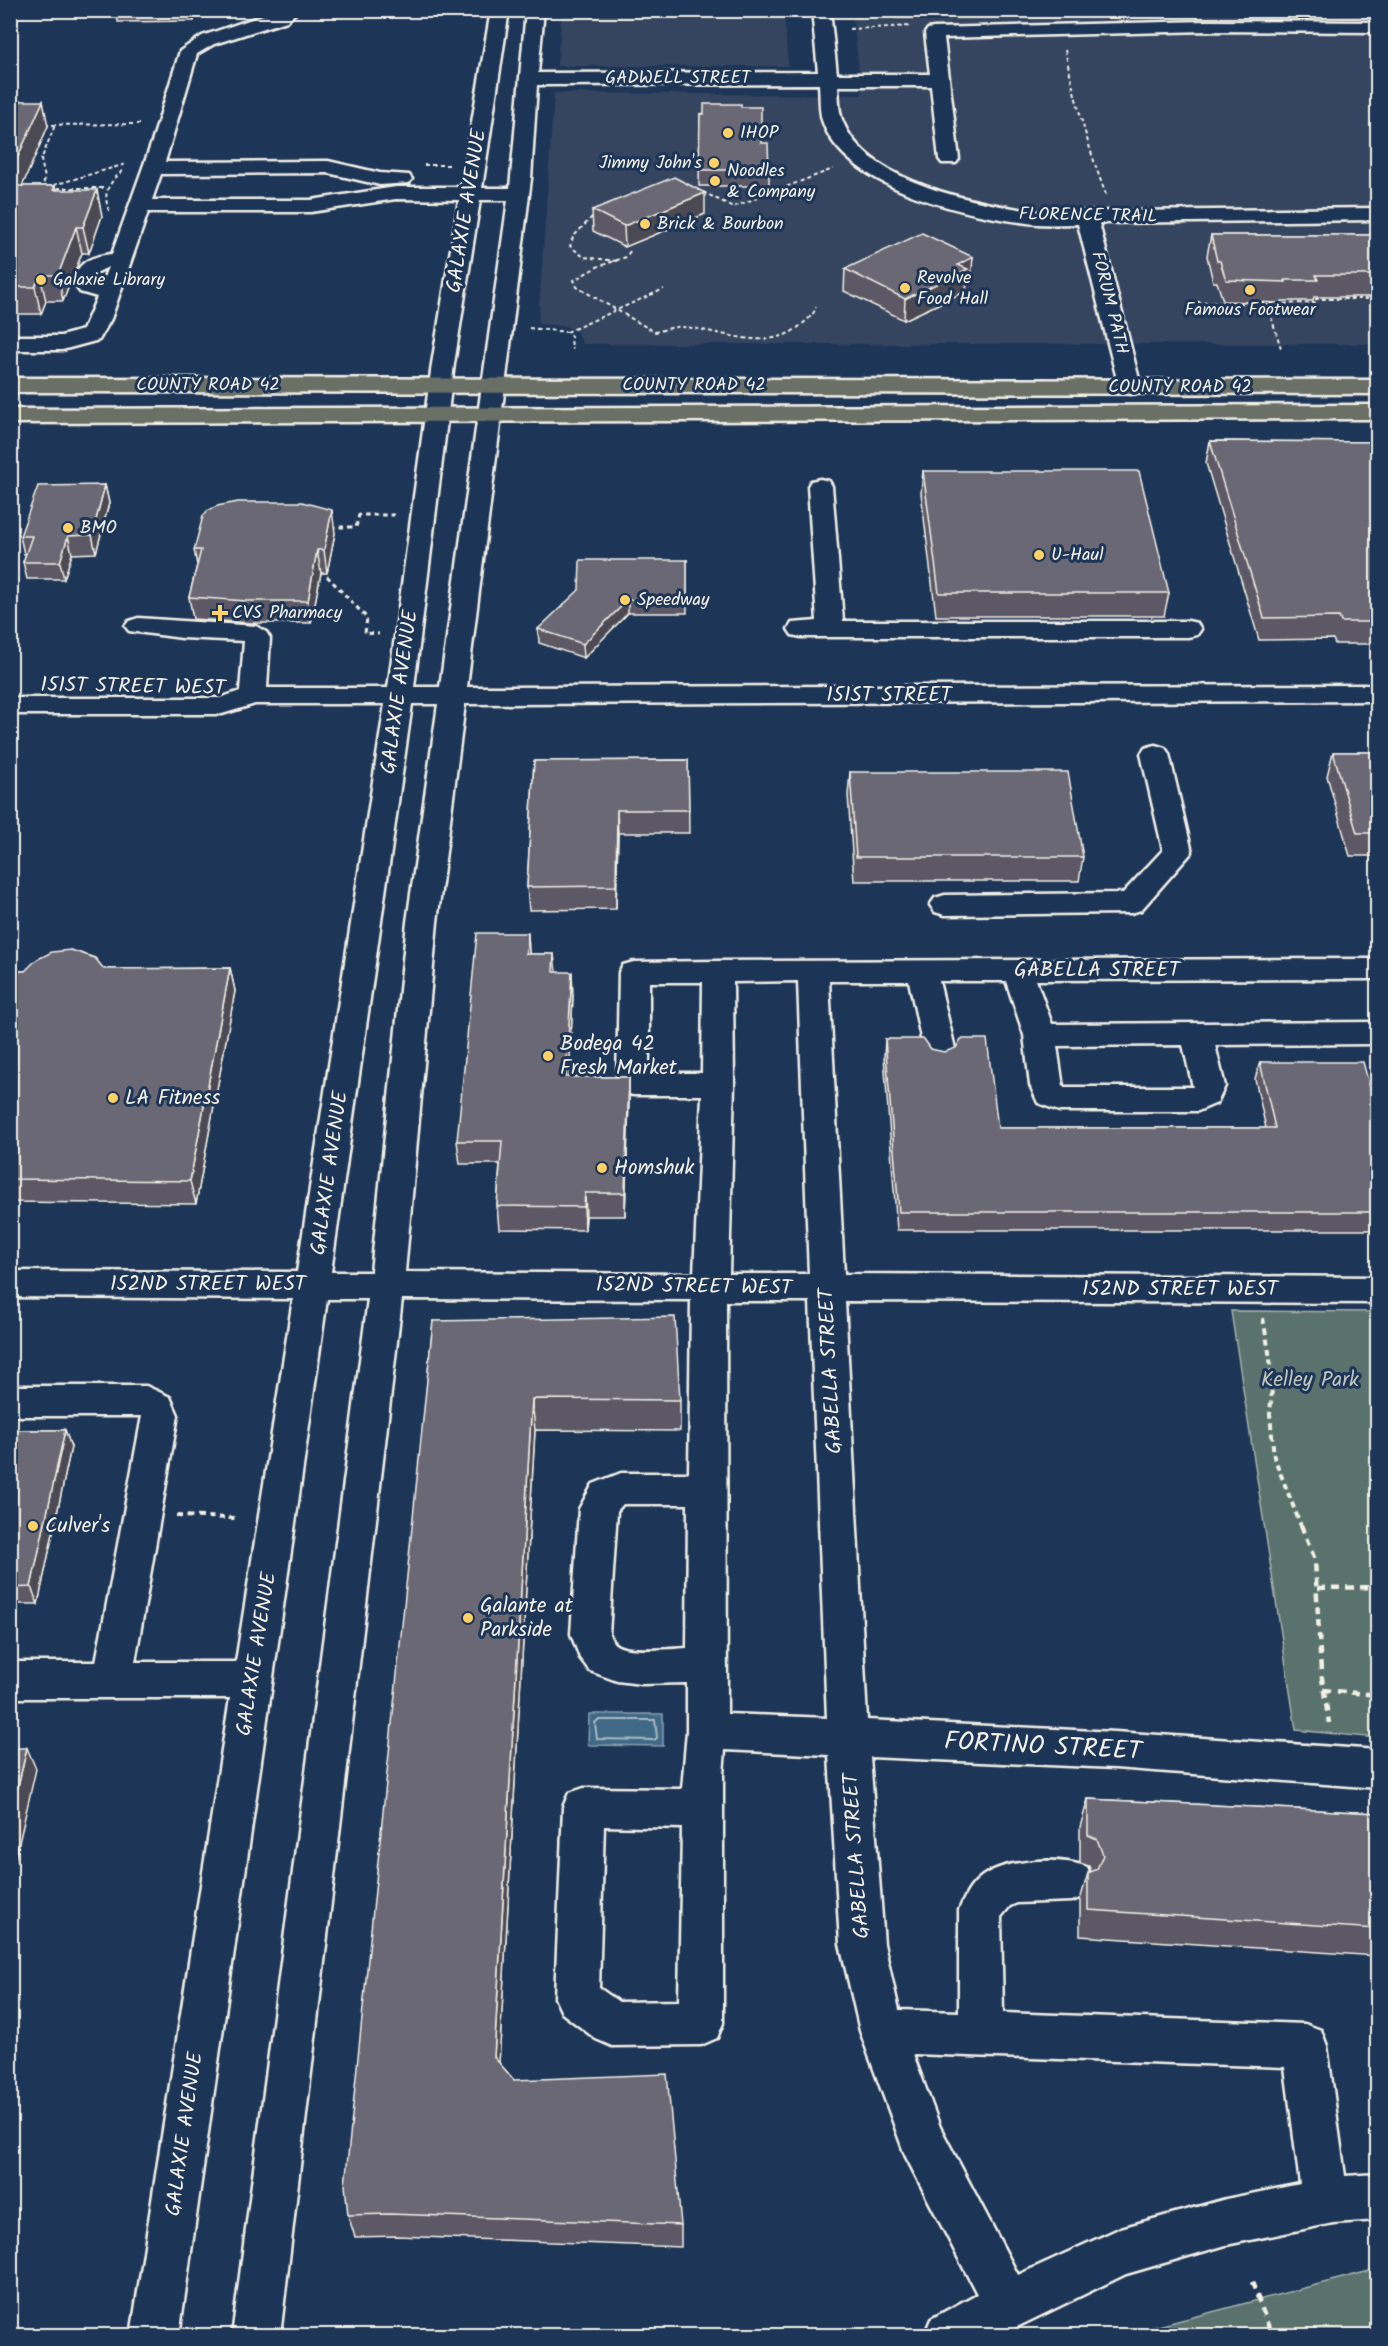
<svg xmlns="http://www.w3.org/2000/svg" width="1388" height="2346" font-family="Kalam,sans-serif">
  <style>
    .built { fill: #344460 }
    .green { fill: #5a726e; stroke: #a7b2ab; stroke-width: 1.5 }
    .water { fill: #406987; stroke: #889fae; stroke-width: 1.5 }
    .lines { fill: none; stroke-linecap: round; stroke-linejoin: round }
    .shore { stroke: #acbbc1; stroke-width: 2 }
    .minor-casing { stroke: #f4f1e8; stroke-width: 5 }
    .highway-casing { stroke: #f4f1e8; stroke-width: 5 }
    .path-far3 { stroke: #f4f1e8; stroke-width: 2; stroke-dasharray: 4 3; stroke-linecap: butt }
    .path-far2 { stroke: #f4f1e8; stroke-width: 3; stroke-dasharray: 4.5 4; stroke-linecap: butt }
    .path-far1 { stroke: #f4f1e8; stroke-width: 4; stroke-dasharray: 6 4.5; stroke-linecap: butt }
    .path { stroke: #f4f1e8; stroke-width: 4.5; stroke-dasharray: 8 6; stroke-linecap: butt }
    .minor { fill: #1d3557; fill-rule: evenodd }
    .highway { fill: #6b7065; fill-rule: evenodd }
    .wall { fill: #5c5965; stroke: #f4f1e8; stroke-width: 1.5 }
    .shaded-wall { fill: #4b4952; stroke: #f4f1e8; stroke-width: 1.5 }
    .building { fill: #6b6875; stroke: #f4f1e8; stroke-width: 1.5 }
    .poi-dot { fill: #ffd166; stroke: #1d3557; stroke-width: 2 }
    .labels { text-anchor: middle; dominant-baseline: central; stroke-width: 6; stroke-linejoin: round; paint-order: stroke }
    .far-street-label { font-size: 18px; fill: #f4f1e8; stroke: #1d3557 }
    .far-poi-label { font-size: 18px; fill: #f4f1e8; stroke: #1d3557; text-anchor: start }
    .street-label { font-size: 21px; fill: #f4f1e8; stroke: #1d3557 }
    .poi-label { font-size: 21px; fill: #f4f1e8; stroke: #1d3557; text-anchor: start }
    .park-label { font-size: 21px; fill: #bec5bd; stroke: #1d3557 }
    .near-street-label { font-size: 26px; fill: #f4f1e8; stroke: #1d3557 }
  </style>
  <rect width="100%" height="100%" fill="#1d3557"/>
  <filter id="ink" filterUnits="userSpaceOnUse"><feTurbulence type="fractalNoise" baseFrequency=".0167" numOctaves="2"/><feDisplacementMap in="SourceGraphic" scale="12" xChannelSelector="R" yChannelSelector="G"/><feConvolveMatrix kernelMatrix="1 2 1 2 8 2 1 2 1" color-interpolation-filters="sRGB"/></filter>
  <g filter="url(#ink)">
    <g class="built">
      <polygon points="562,11 784,11 788,66 557,66"/>
      <polygon points="852,11 1377,11 1377,344 583,344 578,333 565,326 538,324 554,93 862,95"/>
    </g>
    <g class="green">
      <polygon points="1231,1311 1377,1312 1377,1738 1296,1730"/>
      <polygon points="1377,2269 1377,2335 1124,2335"/>
    </g>
    <polygon class="water" points="589,1714 663,1714 663,1746 588,1745"/>
    <g class="lines">
      <polygon class="shore" points="598,1720 655,1720 657,1738 654,1740 597,1739 595,1723"/>
      <defs>
        <g id="minor">
          <path d="M278 10H299L287 21 214 44 197 54 165 162 328 161 380 173 409 175 412 179 409 183 380 185 328 173 161 174 152 200H311L396 187H461L491 10H509L482 188H510L526 10H544L538 73 818 72 812 10H830L837 74H930L925 33 928 29 934 28 1207 21 1378 22V32L1207 31 944 38 959 159 956 163H942L939 159 931 86H838C839 97 838 112 843 122 868 184 980 204 1039 212L1378 208V220L1099 223 1141 387 1138 392 1130 394 1122 392 1119 387 1078 224C1064 224 1050 225 1037 224 974 218 844 190 822 120 819 109 820 95 819 84L537 85 531 179 467 687 1378 685V701L465 704 437 922 405 1272 694 1274 702 1095H633L622 1092 617 1084 619 972 623 965 634 962 718 961 1378 959V979L1036 980 1052 1024 1378 1022V1044L1215 1045 1225 1086 1217 1103 1198 1111H1059L1038 1103 1030 1085 1024 1035 1006 981H939L957 1057 952 1065 941 1068 930 1065 925 1057 909 981H829L844 1274 1378 1277V1303L845 1301 867 1720 1115 1732 1378 1750V1788L1115 1768 870 1757 884 1944 899 2010 959 2012V1910C964 1899 969 1887 979 1879 1002 1859 1060 1856 1087 1867L1093 1881 1087 1895 1072 1901 1017 1903 1010 1906 1001 1917 1003 2013 1305 2024 1321 2030 1327 2046 1345 2176 1378 2174V2220L1333 2223 1226 2245 1126 2274 998 2336H924L931 2319 977 2294 905 2155 860 2031 840 1944 829 1755 725 1750 723 1774V2023L717 2038 701 2045 612 2046 596 2039 562 2013 555 1998 563 1807 569 1793 584 1788 682 1789 687 1731V1683L641 1684 617 1681 590 1671 580 1658 571 1634 579 1509 593 1484 621 1473H689L691 1300 402 1299 280 2336H232L368 1299H327L179 2336H131L230 1698H10V1662H96L142 1416H10V1386H146L170 1397 178 1415 135 1662H236L293 1299 10 1297V1271L297 1272 385 704H255L222 714H10V698H220L240 691 244 641 182 638 129 631 125 626 129 621 138 618 256 626 266 632 270 638 267 688H388L432 364 459 200 396 199 311 212H148L111 319 99 340 62 350H10V336H61L83 330 97 297 80 292 72 281C79 261 93 256 112 254L152 142 180 51 202 36ZM480 200H508L440 687H414L454 364ZM108 267 101 285 95 283 96 273ZM412 704H438L407 922 371 1272H331ZM798 981 809 1274H729L734 1084 733 982ZM649 982H703L702 1073H649ZM1183 1045 1193 1087H1063L1057 1046ZM726 1301H810L827 1718 727 1714ZM623 1504H688L687 1648C671 1649 632 1653 618 1646 613 1644 611 1639 609 1634L617 1511ZM604 1826 682 1828 679 2001 619 2002 599 1988ZM913 2054 1285 2067 1300 2184 1226 2199 1121 2228 1018 2275 940 2127Z"/>
          <polygon points="820,479 829,481 832,486 843,621 1188,621 1197,623 1201,629 1197,635 1188,637 801,637 792,635 788,629 792,623 817,621 808,486 811,481"/>
          <polygon points="1155,745 1165,748 1169,754 1192,852 1141,910 1131,913 945,915 935,912 930,905 935,898 945,895 1123,893 1163,850 1141,754 1145,748"/>
        </g>
        <g id="highway">
          <polygon points="10,378 1378,380 1378,394 10,392"/>
          <polygon points="1378,405 1378,419 10,423 10,409"/>
        </g>
      </defs>
      <use href="#minor" class="minor-casing"/>
      <use href="#highway" class="highway-casing"/>
      <g class="path-far3">
        <polyline points="849,29 912,26"/>
        <path d="M1065 50C1075 100 1088 147 1106 195"/>
        <polyline points="45,125 140,124"/>
        <polyline points="424,165 449,165"/>
        <polyline points="47,187 126,164"/>
        <polyline points="50,188 106,188"/>
        <polyline points="42,190 45,178 41,160 55,125"/>
        <polyline points="703,192 733,207 833,169"/>
        <path d="M109 211C102 191 109 184 123 170"/>
        <polyline points="592,217 573,237 570,246 584,257 617,261"/>
        <path d="M630 251 626 257 597 267 574 280 577 287 655 332C664 330 673 326 683 327 720 330 769 354 801 325 807 320 814 315 816 307"/>
        <polyline points="1197,302 1267,304"/>
        <polyline points="529,328 567,332 571,336 572,350"/>
        <polyline points="567,332 664,289"/>
        <polyline points="1281,348 1267,304 1316,303 1316,299 1378,299"/>
      </g>
      <g class="path-far2">
        <polyline points="331,527 356,527 359,515 396,515"/>
        <polyline points="325,569 324,573 367,618 365,633 379,634"/>
      </g>
      <g class="path-far1">
        <polyline points="1263,1318 1270,1358 1272,1388 1270,1414 1274,1457 1301,1526"/>
        <polyline points="176,1516 235,1518"/>
        <polyline points="71,1520 106,1522"/>
      </g>
      <g class="path">
        <polyline points="1301,1525 1315,1560 1321,1672 1329,1723"/>
        <polyline points="1318,1588 1378,1587"/>
        <polyline points="1323,1690 1378,1695"/>
        <polyline points="1252,2282 1272,2336"/>
      </g>
      <use href="#minor" class="minor"/>
      <use href="#highway" class="highway"/>
    </g>
    <g class="wall">
      <polygon points="116,10 260,10 260,11 197,12 194,21 118,22"/>
      <rect x="646" y="10" width="73" height="6"/>
      <polygon points="862,10 1084,10 1083,13 1076,13 1075,17 896,18 895,14 862,13"/>
      <polygon points="1141,10 1203,10 1203,12 1142,13"/>
      <polygon points="1264,10 1377,10 1377,15 1286,14"/>
      <polygon points="10,101 48,126 22,186 55,186 56,190 102,216 89,253 82,253 63,301 46,301 41,314 10,314"/>
      <polygon points="741,107 761,143 769,170 769,186 699,186 700,114"/>
      <polygon points="592,210 705,214 625,247 593,231"/>
      <polygon points="1211,235 1377,235 1377,297 1314,297 1313,301 1282,301 1281,303 1223,301 1217,282 1213,282 1207,256"/>
      <polygon points="845,269 971,279 967,281 966,291 904,320 844,291"/>
      <polygon points="1210,441 1377,442 1377,644 1335,644 1333,639 1259,640 1206,463"/>
      <polygon points="923,471 1169,593 1164,616 936,616 921,493"/>
      <polygon points="105,485 109,503 96,553 72,554 64,579 27,579 23,562 26,554 24,554 20,536"/>
      <polygon points="335,533 327,573 321,573 311,623 251,623 193,619 189,597 197,565 194,550"/>
      <polygon points="687,560 687,613 628,613 584,658 539,643 538,629"/>
      <polygon points="1333,752 1377,752 1377,856 1350,856 1327,776"/>
      <polygon points="688,760 689,833 618,833 616,909 529,910 527,887 534,761"/>
      <polygon points="850,772 1083,857 1079,881 854,881 848,795"/>
      <polygon points="528,933 529,954 554,954 556,972 573,995 569,1077 629,1077 629,1100 625,1216 586,1216 585,1230 499,1229 497,1206 500,1164 460,1164 457,1141"/>
      <polygon points="230,968 235,991 196,1204 10,1202 10,971 25,971 104,969"/>
      <polygon points="885,1039 931,1049 998,1128 1266,1128 1255,1079 1260,1062 1372,1095 1377,1095 1377,1230 897,1230 884,1057"/>
      <polygon points="433,1321 680,1400 680,1431 535,1430 499,2063 514,2080 681,2225 681,2247 397,2236 355,2237 348,2215"/>
      <polygon points="10,1430 65,1430 71,1447 38,1604 10,1604"/>
      <polygon points="1088,1799 1377,1813 1377,1956 1080,1936 1080,1900 1088,1873 1091,1872 1089,1866 1080,1863 1080,1827"/>
    </g>
    <g class="shaded-wall">
      <polygon points="192,10 197,10 194,21"/>
      <polygon points="43,101 48,126 11,212 10,174"/>
      <polygon points="97,190 102,216 89,253 83,227"/>
      <polygon points="705,193 705,214 625,247 624,226"/>
      <polygon points="76,227 82,253 63,301 58,275"/>
      <polygon points="973,257 971,279 967,281 966,291 904,320 905,299 958,265"/>
      <polygon points="40,275 46,301 41,314 35,287"/>
      <polygon points="105,485 109,503 96,553 92,535"/>
      <polygon points="332,510 335,533 327,573 324,550"/>
      <polygon points="68,536 72,554 64,579 60,562"/>
      <polygon points="317,550 321,573 311,623 308,601"/>
      <polygon points="628,600 628,613 584,658 583,644"/>
      <polygon points="617,810 618,833 616,909 616,886"/>
      <polygon points="528,933 529,956 526,954"/>
      <polygon points="230,968 235,991 196,1204 190,1181"/>
      <polygon points="572,972 573,995 568,1100 566,1077"/>
      <polygon points="629,1077 629,1100 625,1216 625,1193"/>
      <polygon points="585,1193 586,1216 585,1230 584,1207"/>
      <polygon points="532,1399 535,1430 498,2081 494,2057"/>
      <polygon points="65,1430 71,1447 38,1604 31,1587"/>
      <polygon points="27,1748 36,1769 10,1882 10,1820"/>
    </g>
    <g class="building">
      <polygon points="10,101 43,101 10,174"/>
      <polygon points="704,104 741,104 741,107 761,107 761,143 768,143 769,170 699,170 700,114 704,114"/>
      <polygon points="674,177 705,193 624,226 592,210"/>
      <polygon points="10,186 55,186 53,190 97,190 83,227 76,227 58,275 40,275 35,287 10,287"/>
      <polygon points="922,233 973,257 958,265 968,269 905,299 845,269"/>
      <polygon points="1211,235 1377,235 1377,275 1316,275 1318,280 1285,280 1286,282 1226,280 1220,261 1217,261"/>
      <polygon points="1210,441 1377,442 1377,622 1341,622 1339,617 1264,618"/>
      <polygon points="923,471 1139,471 1169,593 939,593"/>
      <polygon points="105,485 92,535 68,536 60,562 23,562 32,536 20,536 38,486"/>
      <polygon points="238,502 302,502 332,510 324,550 317,550 308,601 247,601 189,597 201,550 194,550 203,516 207,511 217,506"/>
      <polygon points="580,560 687,560 687,599 628,600 583,644 538,629 579,590"/>
      <polygon points="1333,752 1377,752 1377,833 1357,833"/>
      <polygon points="688,760 689,810 617,810 616,886 527,887 534,761"/>
      <polygon points="850,772 1068,772 1083,857 856,857"/>
      <polygon points="477,933 528,933 526,954 554,954 553,972 572,972 566,1077 629,1077 625,1193 585,1193 584,1207 497,1206 502,1141 457,1141"/>
      <polygon points="71,950 95,958 104,969 230,968 190,1181 10,1179 10,971 25,971 36,960 52,952"/>
      <polygon points="885,1039 924,1039 931,1049 944,1052 956,1048 961,1039 987,1039 998,1128 1275,1128 1260,1062 1363,1062 1372,1095 1377,1095 1377,1212 899,1212"/>
      <polygon points="675,1317 680,1400 532,1399 494,2057 514,2080 667,2074 681,2225 390,2214 348,2215 345,2185 433,1321"/>
      <polygon points="10,1430 65,1430 31,1587 10,1588"/>
      <polygon points="10,1748 27,1748 10,1820"/>
      <polygon points="1088,1799 1377,1813 1377,1929 1088,1910 1088,1873 1097,1869 1103,1855 1097,1839 1088,1835"/>
    </g>
  </g>
  <g class="poi-dot">
    <circle cx="728" cy="133" r="6"/>
    <circle cx="714" cy="163" r="6"/>
    <circle cx="715" cy="181" r="6"/>
    <circle cx="645" cy="224" r="6"/>
    <circle cx="41" cy="280" r="6"/>
    <circle cx="905" cy="288" r="6"/>
    <circle cx="1250" cy="290" r="6"/>
    <circle cx="68" cy="528" r="6"/>
    <circle cx="1039" cy="555" r="6"/>
    <circle cx="625" cy="600" r="6"/>
    <path d="M217 604h6v6h6v6h-6v6h-6v-6h-6v-6h6z"/>
    <circle cx="548" cy="1056" r="6"/>
    <circle cx="113" cy="1098" r="6"/>
    <circle cx="602" cy="1168" r="6"/>
    <circle cx="33" cy="1526" r="6"/>
    <circle cx="468" cy="1618" r="6"/>
  </g>
  <g class="labels">
    <g class="far-street-label">
      <text x="678" y="78">GADWELL STREET</text>
      <text transform="translate(1088 216) rotate(1)">FLORENCE TRAIL</text>
      <text transform="translate(1109 303) rotate(76)">FORUM PATH</text>
      <text x="208" y="385">COUNTY ROAD 42</text>
      <text x="694" y="385">COUNTY ROAD 42</text>
      <text x="1180" y="387">COUNTY ROAD 42</text>
    </g>
    <g class="far-poi-label">
      <text x="740" y="133">IHOP</text>
      <text x="702" y="163" text-anchor="end">Jimmy John's</text>
      <text x="727" y="171">Noodles<tspan x="727" dy="21">&amp; Company</tspan></text>
      <text x="657" y="224">Brick &amp; Bourbon</text>
      <text x="917" y="278">Revolve<tspan x="917" dy="21">Food Hall</tspan></text>
      <text x="53" y="280">Galaxie Library</text>
      <text x="1250" y="310" text-anchor="middle">Famous Footwear</text>
      <text x="80" y="528">BMO</text>
      <text x="1051" y="555">U-Haul</text>
      <text x="637" y="600">Speedway</text>
      <text x="232" y="613">CVS Pharmacy</text>
    </g>
    <g class="street-label">
      <text transform="translate(467 211) rotate(-81)">GALAXIE AVENUE</text>
      <text transform="translate(133 687) rotate(1)">151ST STREET WEST</text>
      <text transform="translate(400 692) rotate(-82)">GALAXIE AVENUE</text>
      <text x="889" y="695">151ST STREET</text>
      <text x="1097" y="970">GABELLA STREET</text>
      <text transform="translate(330 1173) rotate(-82)">GALAXIE AVENUE</text>
      <text x="208" y="1284">152ND STREET WEST</text>
      <text transform="translate(694 1287) rotate(1)">152ND STREET WEST</text>
      <text x="1180" y="1289">152ND STREET WEST</text>
      <text transform="translate(831 1371) rotate(-93)">GABELLA STREET</text>
      <text transform="translate(257 1654) rotate(-81)">GALAXIE AVENUE</text>
      <text transform="translate(857 1856) rotate(-94)">GABELLA STREET</text>
      <text transform="translate(185 2134) rotate(-82)">GALAXIE AVENUE</text>
    </g>
    <g class="poi-label">
      <text x="560" y="1044">Bodega 42<tspan x="560" dy="24">Fresh Market</tspan></text>
      <text x="125" y="1098">LA Fitness</text>
      <text x="614" y="1168">Homshuk</text>
      <text x="45" y="1526">Culver's</text>
      <text x="480" y="1606">Galante at<tspan x="480" dy="24">Parkside</tspan></text>
    </g>
    <g class="park-label">
      <text x="1310" y="1380">Kelley Park</text>
    </g>
    <g class="near-street-label">
      <text transform="translate(1043 1747) rotate(3)">FORTINO STREET</text>
    </g>
  </g>
  <rect width="1388" height="2346" fill="none" stroke="#1d3557" stroke-width="36"/>
  <rect x="18" y="18" width="1352" height="2310" fill="none" stroke="#f4f1e8" stroke-width="2" filter="url(#ink)"/>
</svg>
